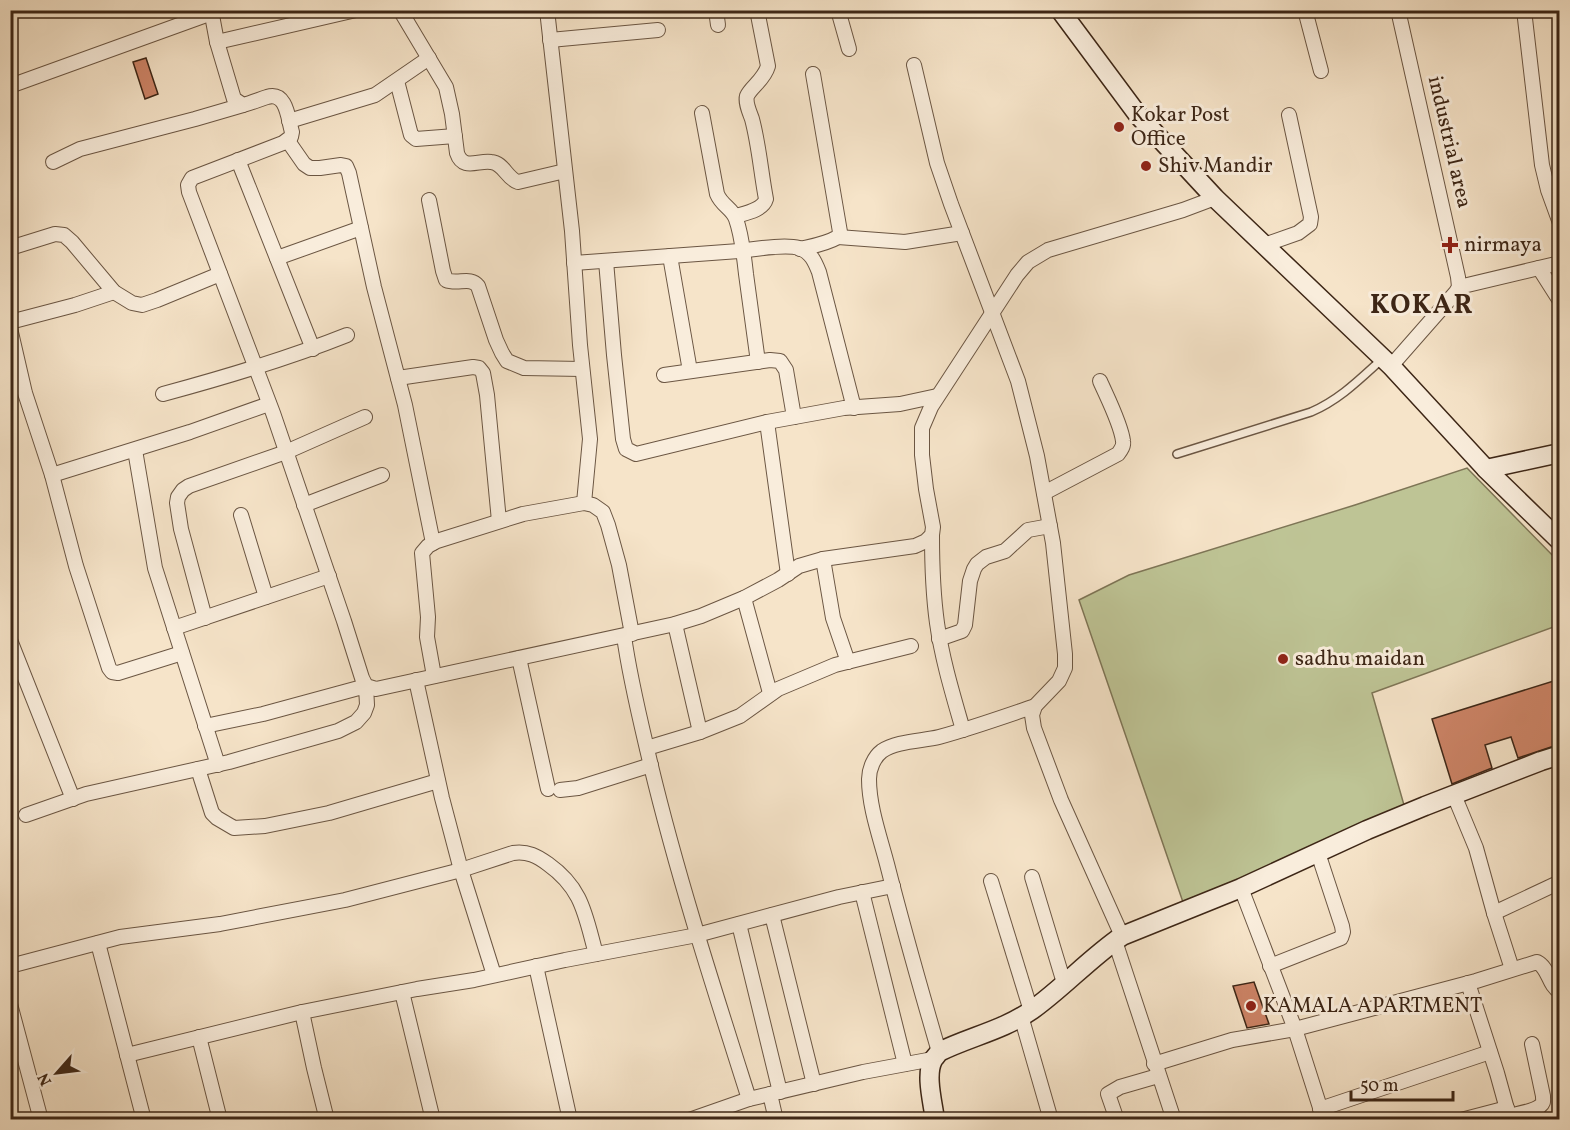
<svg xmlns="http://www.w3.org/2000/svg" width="1570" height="1130" font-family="Vollkorn,serif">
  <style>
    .green { fill: #bec495; stroke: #7e7556; stroke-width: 1.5 }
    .building { fill: #cd8467; stroke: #3d2616; stroke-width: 1.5 }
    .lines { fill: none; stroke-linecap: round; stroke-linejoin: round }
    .lane-casing { stroke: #6b5643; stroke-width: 10 }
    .street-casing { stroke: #6b5643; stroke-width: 16 }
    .secondary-casing { stroke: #3d2616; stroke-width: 21 }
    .lane { stroke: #f9eddc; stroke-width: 7 }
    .street { stroke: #f9eddc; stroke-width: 14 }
    .secondary { stroke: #f9eddc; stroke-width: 18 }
    .poi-dot { fill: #8f2418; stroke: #f9eddc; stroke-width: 2 }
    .labels { text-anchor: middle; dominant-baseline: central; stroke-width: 6; stroke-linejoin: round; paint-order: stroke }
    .poi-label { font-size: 21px; fill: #3d2616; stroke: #f9eddc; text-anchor: start }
    .street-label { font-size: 21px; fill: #3d2616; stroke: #f9eddc }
    .district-label { font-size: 27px; font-weight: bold; letter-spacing: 1.5px; fill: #3d2616; stroke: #f9eddc }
  </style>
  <rect width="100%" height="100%" fill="#f6e4c9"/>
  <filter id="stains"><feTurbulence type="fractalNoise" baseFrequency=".00333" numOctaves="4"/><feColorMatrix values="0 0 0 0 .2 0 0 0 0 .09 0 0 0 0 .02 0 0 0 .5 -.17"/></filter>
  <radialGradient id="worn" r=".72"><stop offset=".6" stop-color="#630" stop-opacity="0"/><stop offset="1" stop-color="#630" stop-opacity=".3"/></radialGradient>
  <polygon class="green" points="1467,468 1559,562 1559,625 1372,693 1404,805 1185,908 1079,600 1129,575 1355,505"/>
  <g class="building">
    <polygon points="146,58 158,94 145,99 133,62"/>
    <polygon points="1560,679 1560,710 1555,711 1560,727 1560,744 1518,758 1511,737 1485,745 1492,768 1452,784 1432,719"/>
    <polygon points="1254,982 1269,1024 1247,1028 1233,986"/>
  </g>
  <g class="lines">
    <defs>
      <path id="lane" d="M1177 454 1311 412C1339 400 1359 380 1381 360"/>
      <g id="street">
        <path d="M211 10 217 42 234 99 243 105C251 103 258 100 267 97 287 91 288 119 292 132L291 137 283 143 192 178 188 185 189 192 273 413 344 621 362 678 366 686 376 689 675 624 701 616 744 598 778 580 799 566 823 559 915 546 926 541 932 535 933 527 926 489 922 455V428L931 407 1017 275 1028 262 1048 250 1183 210 1215 198"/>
        <path d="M400 10 446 87 452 114 457 153C463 171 478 160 491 162 504 163 506 178 518 182L565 171"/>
        <polyline points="547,10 572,231 580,345 590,439 584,503"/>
        <polyline points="716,10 718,25"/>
        <polyline points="838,10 849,49"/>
        <polyline points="1305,10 1321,71"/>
        <polyline points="1524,10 1542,165 1548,190 1560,223"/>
        <polyline points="550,40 658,30"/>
        <polyline points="217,42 356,10"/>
        <polyline points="914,65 937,163 951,204 1018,381 1037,456 1053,543 1065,654 1065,668 1059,681 1035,706 1032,715 1034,728 1061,800 1122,936"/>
        <polyline points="397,81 411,135 416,139 455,136"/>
        <polyline points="10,86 212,13"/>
        <path d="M702 113 717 194C722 206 732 208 736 219 742 236 744 256 746 274 750 303 754 333 758 362"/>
        <polyline points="289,121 375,95 429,58"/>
        <polyline points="288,141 304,164 310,168 320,168 341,165 346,166 349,173 374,287 405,405 433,543"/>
        <polyline points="238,160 313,349"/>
        <polyline points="53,162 80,149 195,119 243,105"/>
        <path d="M429 200 443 271 446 280C458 285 470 276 478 286L496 340 502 353 507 361 524 368 582 369"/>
        <path d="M736 216C746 213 763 210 766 199 761 173 759 145 752 119 750 113 745 103 747 96 751 87 764 80 768 66L757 10"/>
        <polyline points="838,237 905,242 962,233"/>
        <polyline points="1264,245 1298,233 1310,224 1311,217 1289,115"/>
        <polyline points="10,248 55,234 64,235 72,242 114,292 132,303 142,305 157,300 220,274"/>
        <path d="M800 249C813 246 826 244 838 237L840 232 813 74"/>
        <polyline points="670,256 690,371"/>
        <polyline points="277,258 361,228"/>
        <polyline points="606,261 614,355 623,439 626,449 636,454 767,422 844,408 900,404 937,396"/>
        <path d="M574 263C629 259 684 255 739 251 755 249 785 244 799 248 811 252 815 262 819 272L854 408"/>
        <polyline points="1539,268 1560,301"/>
        <polyline points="1459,287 1560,263"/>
        <polyline points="10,322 75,305 114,292"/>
        <polyline points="10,328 25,393 52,475 76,566 109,668 112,672 118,673 182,653"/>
        <polyline points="1391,366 1456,292 1459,287 1458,277 1398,10"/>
        <polyline points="664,375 770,360 780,361 786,370 794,417"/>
        <polyline points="398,378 473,367 479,368 483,373 487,395 499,521"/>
        <path d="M163 394C226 377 287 359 347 335"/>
        <polyline points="767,422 788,574"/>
        <polyline points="135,450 155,568 218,765"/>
        <polyline points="52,475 190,432 269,404"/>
        <path d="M1044 493 1118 454C1121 450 1124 446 1123 441 1121 424 1107 397 1100 381"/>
        <polyline points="304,505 382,475"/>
        <polyline points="241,515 266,597"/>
        <path d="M932 535C932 565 933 594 937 623 942 659 953 695 963 730"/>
        <polyline points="823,559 833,618 848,662"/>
        <polyline points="744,598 770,693"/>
        <polyline points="205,618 181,529 177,503 178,497 183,490 189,486 286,452 365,417"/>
        <polyline points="675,624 700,732"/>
        <polyline points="174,628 329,576"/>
        <path d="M624 636C630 680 641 723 651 766 678 878 714 989 749 1099"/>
        <polyline points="939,639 962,631 965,625 970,581 974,569 977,564 986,557 1005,551 1028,530 1050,526"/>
        <polyline points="10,640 73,799"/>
        <polyline points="519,658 548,789"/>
        <polyline points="434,676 427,637 428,617 422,553 428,546 437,541 523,514 584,503 593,505 603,512 608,525 619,565 632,634"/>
        <polyline points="416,680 442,798 461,870 494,975"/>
        <polyline points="647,748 700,732 740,716 778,689 835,665 911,646"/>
        <polyline points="198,769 212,813 217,818 234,828 265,826 329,813 438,781"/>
        <polyline points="560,790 578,788 651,765"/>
        <polyline points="1454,795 1476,848 1494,913 1512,969"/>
        <polyline points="26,815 86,794 229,762 338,731 356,722 364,713 367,705 366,686 263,714 205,726"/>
        <polyline points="1032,877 1064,983"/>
        <polyline points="991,881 1031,1011"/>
        <polyline points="1241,888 1295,1029 1324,1120"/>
        <polyline points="862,892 905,1064"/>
        <polyline points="1494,913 1560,882"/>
        <polyline points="772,915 814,1084"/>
        <polyline points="739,924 780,1092"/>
        <polyline points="1115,941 1174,1120"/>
        <polyline points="98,943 144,1120"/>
        <path d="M10 966 120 937 220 924 345 900 461 870 513 853C528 851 537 856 548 864 583 889 585 915 596 954"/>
        <polyline points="536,966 570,1120"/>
        <polyline points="1270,966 1341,938 1343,932 1342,926 1318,853"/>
        <polyline points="1468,983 1497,1073 1510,1120"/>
        <polyline points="402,992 433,1120"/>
        <polyline points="10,1004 41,1120"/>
        <polyline points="302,1012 314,1068 327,1120"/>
        <polyline points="1021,1016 1051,1120"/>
        <polyline points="199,1037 220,1120"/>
        <path d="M939 1052C921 990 903 927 887 864 880 837 869 807 869 779 869 769 874 757 882 751 896 741 923 741 939 737 972 728 1003 717 1035 706"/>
        <polyline points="127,1055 302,1012 417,989 474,980 565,960 697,935 839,897 893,886"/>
        <path d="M1154 1064 1232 1040 1295 1029 1476 981 1537 962C1549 968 1548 985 1560 992"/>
        <polyline points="770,1094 776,1120"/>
        <polyline points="1320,1109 1490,1052"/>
        <path d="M1509 1116C1516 1114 1535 1111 1540 1106 1544 1103 1543 1101 1543 1096L1532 1044"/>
        <polyline points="689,1120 749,1099 863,1072 933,1059"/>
        <polyline points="1117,1120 1108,1094 1120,1087 1158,1076"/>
        <polyline points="1461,1120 1507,1108"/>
      </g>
      <g id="secondary">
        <polyline points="1060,10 1138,115 1215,198 1391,366 1486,469 1560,541"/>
        <polyline points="1486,469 1560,453"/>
        <path d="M935 1120C933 1103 925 1075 933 1060 934 1058 938 1054 939 1052 969 1037 1004 1030 1032 1010 1064 987 1090 958 1122 936L1241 888 1367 830 1425 806 1541 761 1560 755"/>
      </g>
    </defs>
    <use href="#lane" class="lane-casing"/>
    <use href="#street" class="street-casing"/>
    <use href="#secondary" class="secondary-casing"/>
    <use href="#lane" class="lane"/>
    <use href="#street" class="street"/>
    <use href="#secondary" class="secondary"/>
  </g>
  <g class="poi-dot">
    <circle cx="1119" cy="127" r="6"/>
    <circle cx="1146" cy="166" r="6"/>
    <path d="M1447 236h6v6h6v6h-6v6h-6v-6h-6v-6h6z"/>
    <circle cx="1283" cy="659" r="6"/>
    <circle cx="1251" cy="1006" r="6"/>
  </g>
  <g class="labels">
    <g class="poi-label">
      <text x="1131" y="115">Kokar Post<tspan x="1131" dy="24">Office</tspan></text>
      <text x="1158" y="166">Shiv Mandir</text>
      <text x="1464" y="245">nirmaya</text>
      <text x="1295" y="659">sadhu maidan</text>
      <text x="1263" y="1006">KAMALA APARTMENT</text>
    </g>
    <g class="street-label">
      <text transform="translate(1449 142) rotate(77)">industrial area</text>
    </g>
    <g class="district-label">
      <text x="1422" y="306">KOKAR</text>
    </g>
  </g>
  <rect width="1570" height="1130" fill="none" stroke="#f6e4c9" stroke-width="36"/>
  <rect x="12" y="12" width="1546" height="1106" fill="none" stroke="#3d2616" stroke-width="3"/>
  <rect x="18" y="18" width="1534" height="1094" fill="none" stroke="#3d2616" stroke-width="1.5"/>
  <g transform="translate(57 1073) rotate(242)" stroke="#f9eddc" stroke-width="4.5" paint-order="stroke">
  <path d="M0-4.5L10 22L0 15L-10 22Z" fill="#3d2616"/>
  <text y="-9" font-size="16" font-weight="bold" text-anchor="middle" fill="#3d2616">N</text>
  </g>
  <path d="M1351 1091v9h102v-9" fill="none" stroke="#3d2616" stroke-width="3"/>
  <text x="1360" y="1091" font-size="18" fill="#3d2616" stroke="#f9eddc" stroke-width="4.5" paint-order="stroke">50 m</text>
  <rect width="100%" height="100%" filter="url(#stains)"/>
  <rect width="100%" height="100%" fill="url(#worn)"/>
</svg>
